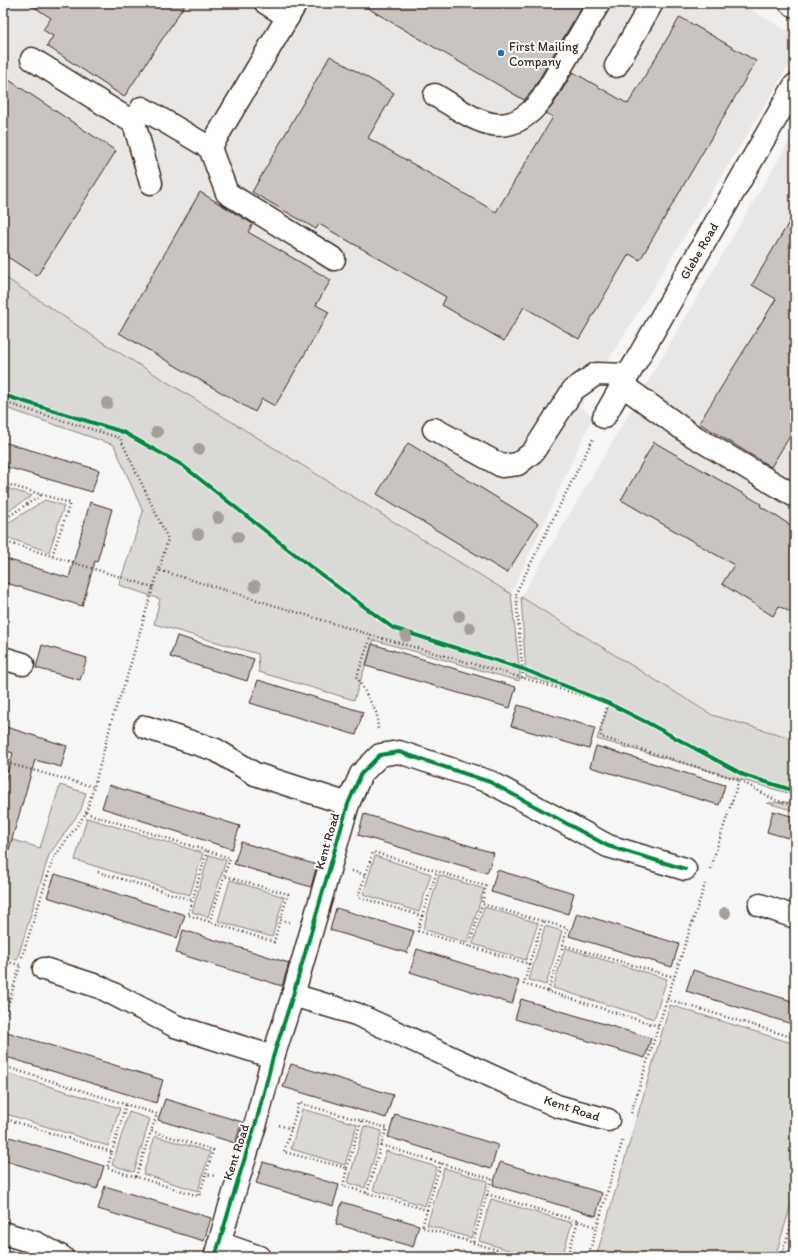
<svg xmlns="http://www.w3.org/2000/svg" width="798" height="1260" font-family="Itim,sans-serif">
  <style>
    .built { fill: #e9e7e6 }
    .green { fill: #dbd9d6; stroke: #8b827a }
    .building { fill: #c9c3c1; stroke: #3b2a1e }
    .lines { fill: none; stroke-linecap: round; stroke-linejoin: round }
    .minor-casing { stroke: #3b2a1e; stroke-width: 25 }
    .path { stroke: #3b2a1e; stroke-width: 2.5; stroke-dasharray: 1 3; stroke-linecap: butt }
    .minor { stroke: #fff; stroke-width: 22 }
    .cycleway-casing { stroke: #fff; stroke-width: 6 }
    .cycleway { stroke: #00873e; stroke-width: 4 }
    .tree { fill: #a69e98 }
    .poi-dot { fill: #1f6fb2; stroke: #fff; stroke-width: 1.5 }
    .labels { text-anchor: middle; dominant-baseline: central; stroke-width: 4; stroke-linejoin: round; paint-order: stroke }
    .poi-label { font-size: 13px; fill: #3b2a1e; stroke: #fff; text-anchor: start }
    .street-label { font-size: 13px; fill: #3b2a1e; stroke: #fff }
  </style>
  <rect width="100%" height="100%" fill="#f7f6f6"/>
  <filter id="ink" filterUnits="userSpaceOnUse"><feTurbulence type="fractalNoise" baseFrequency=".025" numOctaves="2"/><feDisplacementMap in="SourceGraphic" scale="8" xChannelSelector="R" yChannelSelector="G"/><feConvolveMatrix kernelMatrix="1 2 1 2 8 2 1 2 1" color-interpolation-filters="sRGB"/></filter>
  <g filter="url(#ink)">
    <g class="built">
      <polygon points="3,3 739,3 795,35 795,56 580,407 593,416 511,594 99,340 3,277"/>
      <polygon points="795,131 795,739 712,715 521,597"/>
    </g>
    <g class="green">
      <polygon points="3,276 99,340 511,594 520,673 519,681 374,640 354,700 259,672 258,654 154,624 160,599 119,585 143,512 114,445 3,407"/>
      <polygon points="3,487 32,496 3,514"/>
      <polygon points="45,500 64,506 49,552 3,536 3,526"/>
      <polygon points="521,597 712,715 795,739 795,795 597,739 610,702 526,676"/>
      <polygon points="60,785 86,793 81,810 49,855 17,960 3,956 3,837 40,848"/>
      <polygon points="795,802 795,811 767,803"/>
      <polygon points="87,818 203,853 190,895 75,860"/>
      <polygon points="209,855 226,860 208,917 192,912"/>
      <polygon points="375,856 431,874 419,912 363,894"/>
      <polygon points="439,875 484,889 467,943 423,929"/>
      <polygon points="230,880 284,897 272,937 218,921"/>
      <polygon points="484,907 538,923 526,960 473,944"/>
      <polygon points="545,926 562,931 546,985 529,980"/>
      <polygon points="565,948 667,979 654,1019 553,988"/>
      <polygon points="670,1005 795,1044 795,1192 775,1257 596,1257"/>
      <polygon points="3,1072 120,1108 108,1146 3,1113"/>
      <polygon points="302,1109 357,1124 345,1165 291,1149"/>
      <polygon points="129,1112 150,1119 134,1172 112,1165"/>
      <polygon points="364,1126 382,1131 365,1188 348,1183"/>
      <polygon points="155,1136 210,1152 198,1191 143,1174"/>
      <polygon points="386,1151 437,1167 425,1206 373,1190"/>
      <polygon points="444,1168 488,1181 471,1238 427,1225"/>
      <polygon points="491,1199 572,1223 562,1257 532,1257 479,1241"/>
    </g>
    <g class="building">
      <polygon points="28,3 186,3 124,97 47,46 53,36 43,30 51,18"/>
      <polygon points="359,3 584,3 532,91 524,100"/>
      <polygon points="680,17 756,61 640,260 629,254 579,339 524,307 504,341 442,305 446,297 319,224 316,229 252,192 330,56 394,93 368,138 496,212 553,117 546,113 553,105 573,72 628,104"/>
      <polygon points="3,76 116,151 37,276 3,254"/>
      <polygon points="200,192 253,224 248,232 331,280 316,305 329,312 275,406 262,399 255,412 119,333"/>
      <polygon points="795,212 795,428 771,467 699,423 776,299 752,285"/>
      <polygon points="3,442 99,470 92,492 3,466"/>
      <polygon points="654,442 761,504 760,506 795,528 795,615 779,606 773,616 722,584 734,565 621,500"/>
      <polygon points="408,443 538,523 507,573 377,494"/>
      <polygon points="90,502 112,509 97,562 95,561 82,606 3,582 3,558 69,578"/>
      <polygon points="177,636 254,659 247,681 170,657"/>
      <polygon points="372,644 516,687 510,708 366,666"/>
      <polygon points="42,645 87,658 80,680 36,668"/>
      <polygon points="258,680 363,712 356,735 250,703"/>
      <polygon points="518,705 595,728 589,749 511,726"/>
      <polygon points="3,726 67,746 61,767 35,760 8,853 3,852 3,788 13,753 3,750"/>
      <polygon points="596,746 725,785 719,805 590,767"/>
      <polygon points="109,785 240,826 232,849 102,808"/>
      <polygon points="773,811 795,817 795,840 767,832"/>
      <polygon points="364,814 494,853 487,873 358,835"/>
      <polygon points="241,842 317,865 311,887 234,864"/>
      <polygon points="497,870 574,893 568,914 491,892"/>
      <polygon points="55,874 185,915 177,938 47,897"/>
      <polygon points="336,908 414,931 407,953 330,930"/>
      <polygon points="577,913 679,944 672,967 569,936"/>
      <polygon points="183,930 289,963 282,986 176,953"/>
      <polygon points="417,949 519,981 512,1004 410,972"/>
      <polygon points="693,970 795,1002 795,1025 686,991"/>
      <polygon points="521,999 651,1038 645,1058 515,1019"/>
      <polygon points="7,1032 163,1080 156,1103 3,1056 3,1044"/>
      <polygon points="291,1064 393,1095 386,1118 283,1087"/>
      <polygon points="165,1099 242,1122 235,1143 158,1120"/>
      <polygon points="395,1114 498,1145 491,1169 388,1137"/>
      <polygon points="3,1135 104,1166 97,1189 3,1160"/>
      <polygon points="263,1162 339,1185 333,1206 256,1183"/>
      <polygon points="500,1162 602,1193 596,1216 493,1185"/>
      <polygon points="105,1186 211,1218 204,1241 98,1209"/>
      <polygon points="342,1202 419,1225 413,1247 336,1224"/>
    </g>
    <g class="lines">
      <defs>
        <g id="minor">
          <polyline points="266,3 288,17"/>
          <polyline points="790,3 795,6"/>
          <polyline points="32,59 134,123 142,108 210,148 227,193 334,259"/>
          <polyline points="616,66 652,3"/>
          <path d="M435 95C475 119 506 146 542 99L599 3"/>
          <polyline points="134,123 151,183"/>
          <polyline points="210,148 296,3"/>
          <polyline points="622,385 690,434 795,496"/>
          <polyline points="604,417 795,85"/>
          <polyline points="434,429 502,466 518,464 533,452 573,390 596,374 628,375"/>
          <polyline points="3,658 23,664"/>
          <polyline points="145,727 216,750 255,774 348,804"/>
          <polyline points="760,905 795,917"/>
          <polyline points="44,969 100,987 175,1026 273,1057"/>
          <polyline points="293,995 356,1014 557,1106 608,1120"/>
          <polyline points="3,1233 36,1243 62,1257"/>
          <polyline points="219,1243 259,1257"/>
          <polyline points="215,1257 237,1183 257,1119 273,1057 293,995 348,804 361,774 380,755 399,752 490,782 608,846 685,869"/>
        </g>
      </defs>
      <use href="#minor" class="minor-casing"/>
      <g class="path">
        <polyline points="3,402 120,438 168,539 159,570 371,635 523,678 608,703 601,727 601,737 739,780 775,800 795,806"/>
        <polyline points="3,483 70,503 52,556"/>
        <polyline points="3,520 41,495"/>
        <polyline points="3,541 153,587"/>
        <polyline points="371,635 357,677 377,714 378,731"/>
        <polyline points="523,678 516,593 594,437"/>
        <polyline points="3,762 94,787"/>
        <polyline points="86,813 230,858 224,876 288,894 280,920 290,922"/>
        <polyline points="207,851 188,915 274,942 280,920"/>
        <polyline points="710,869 739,780"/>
        <polyline points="352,871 366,875"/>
        <polyline points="98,872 192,900"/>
        <polyline points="422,916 437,871"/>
        <polyline points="210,922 224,876"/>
        <polyline points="469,946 482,904"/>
        <polyline points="22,957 53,859 86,813 94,787 113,716 126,680 153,587 159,570"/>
        <polyline points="3,961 20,965"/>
        <polyline points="529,964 543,921"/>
        <polyline points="548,991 563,945"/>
        <polyline points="667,999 795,1038"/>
        <polyline points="3,1021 20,966"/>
        <polyline points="658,1026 524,984 529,964 418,931 422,916 358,897 373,852 486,886 482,904 567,928 563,945 674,977"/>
        <polyline points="3,1066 157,1114 151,1131 213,1150 206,1174 215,1176"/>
        <polyline points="631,1113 667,999 705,884"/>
        <polyline points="3,1118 112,1152 107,1168 199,1196 206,1174"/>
        <polyline points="279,1125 291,1129"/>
        <polyline points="112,1152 126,1104"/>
        <polyline points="347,1168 361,1121"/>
        <polyline points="136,1177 151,1131"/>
        <polyline points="367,1193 381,1145"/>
        <polyline points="427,1210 441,1163"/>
        <polyline points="578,1221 596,1227"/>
        <polyline points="473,1242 487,1194"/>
        <polyline points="520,1257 422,1227 427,1210 343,1186 347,1168 284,1152 299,1103 387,1128 381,1145 492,1179 487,1194 578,1221 567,1257"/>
        <polyline points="588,1257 623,1139"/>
        <polyline points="781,1257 795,1213"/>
      </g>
      <use href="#minor" class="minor"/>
      <defs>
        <g id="cycleway">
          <polyline points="3,395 123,432 182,465 311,567 393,628 523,669 608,703 648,723 744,775 795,791"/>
          <polyline points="215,1257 237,1183 257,1119 273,1057 293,995 348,804 361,774 380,755 399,752 490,782 608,846 685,869"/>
        </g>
      </defs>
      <use href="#cycleway" class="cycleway-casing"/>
      <use href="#cycleway" class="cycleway"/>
    </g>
    <g class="tree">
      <circle cx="107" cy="403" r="6"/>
      <circle cx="157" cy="432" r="6"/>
      <circle cx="199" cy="449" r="6"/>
      <circle cx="218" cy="518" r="6"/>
      <circle cx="198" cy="534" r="6"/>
      <circle cx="238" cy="537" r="6"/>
      <circle cx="255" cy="586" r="6"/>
      <circle cx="459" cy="616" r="6"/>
      <circle cx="470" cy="628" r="6"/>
      <circle cx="406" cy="636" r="6"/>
      <circle cx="725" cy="913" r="6"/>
    </g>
  </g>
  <circle class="poi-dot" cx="501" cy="53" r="4"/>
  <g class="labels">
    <g class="poi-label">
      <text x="509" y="46">First Mailing<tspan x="509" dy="15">Company</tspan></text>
    </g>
    <g class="street-label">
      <text transform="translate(699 251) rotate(-60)">Glebe Road</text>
      <text transform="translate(327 841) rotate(-74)">Kent Road</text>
      <text transform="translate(572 1108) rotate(18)">Kent Road</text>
      <text transform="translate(236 1152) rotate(-72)">Kent Road</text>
    </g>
  </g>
  <rect width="798" height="1260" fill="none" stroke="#fff" stroke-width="16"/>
  <rect x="8" y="8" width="782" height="1244" fill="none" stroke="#3b2a1e" stroke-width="1.5" filter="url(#ink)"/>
</svg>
